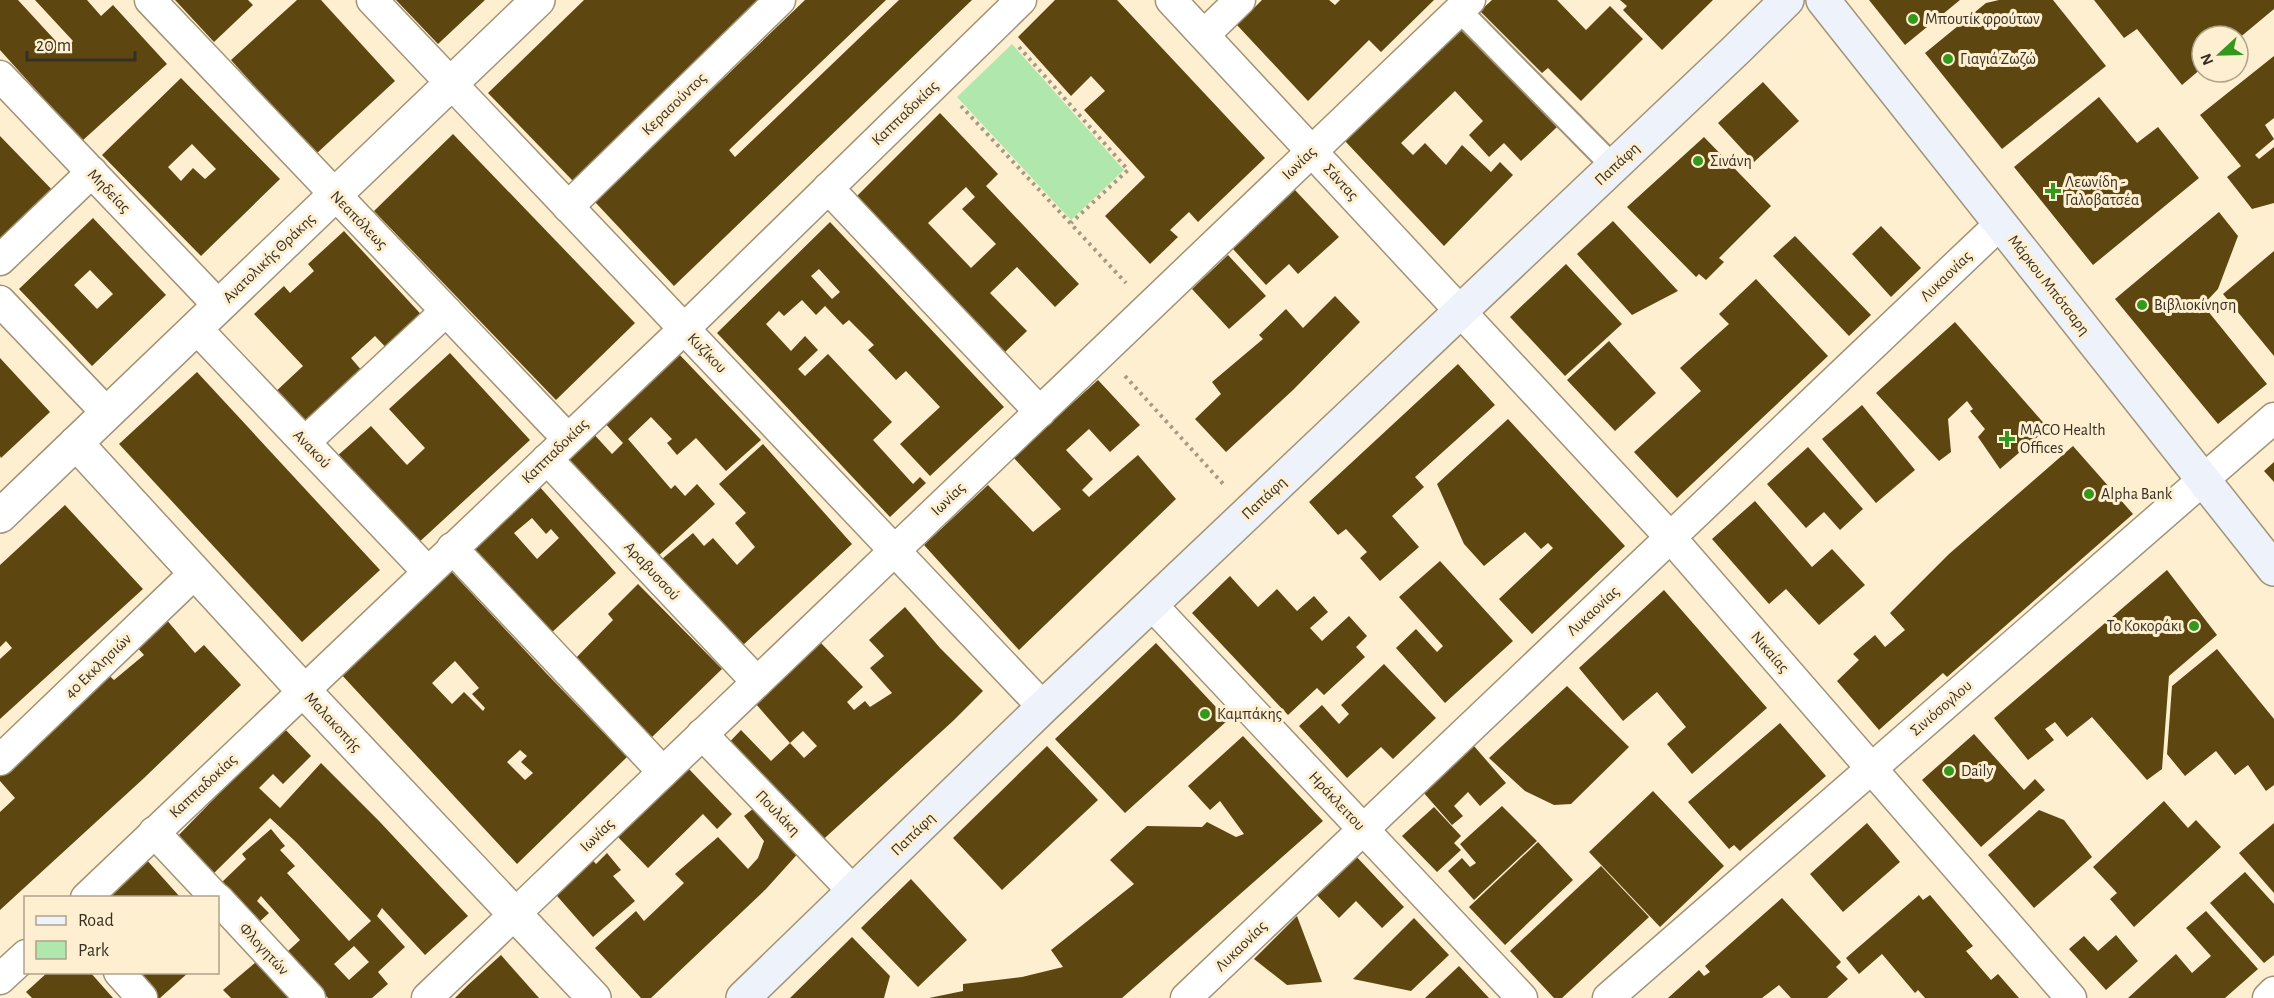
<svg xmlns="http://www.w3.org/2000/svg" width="2274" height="998" font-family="'Alegreya Sans',sans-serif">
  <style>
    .green { fill: #b0e7ad }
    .building { fill: #5d4610; fill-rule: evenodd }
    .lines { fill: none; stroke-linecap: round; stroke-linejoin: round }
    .pedestrian-casing { stroke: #a19377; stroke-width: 26 }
    .minor-casing { stroke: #a19377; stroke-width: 33 }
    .tertiary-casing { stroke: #a19377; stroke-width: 36 }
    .secondary-casing { stroke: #a19377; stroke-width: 36 }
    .path { stroke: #a59a83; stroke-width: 4; stroke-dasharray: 3 4.5; stroke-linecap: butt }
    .pedestrian { stroke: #fff; stroke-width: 22 }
    .minor { stroke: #fff; stroke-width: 30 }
    .tertiary { stroke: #fff; stroke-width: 33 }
    .secondary { stroke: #eef2fb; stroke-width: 33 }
    .poi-dot { fill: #34981d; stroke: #feefd0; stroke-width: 2 }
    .labels { text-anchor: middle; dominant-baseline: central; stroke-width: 6; stroke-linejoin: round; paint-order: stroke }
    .poi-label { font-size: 16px; fill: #363024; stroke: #feefd0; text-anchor: start }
    .street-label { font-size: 16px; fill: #363024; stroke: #feefd0 }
  </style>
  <rect width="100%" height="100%" fill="#feefd0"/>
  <polygon class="green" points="1012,44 1124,170 1071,220 957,97"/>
  <g class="building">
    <polygon points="0,0 18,0 64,50 73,41 35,0 87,0 101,16 113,5 167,64 82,141 0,50"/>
    <polygon points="175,0 248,0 253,5 214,42"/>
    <polygon points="297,0 321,0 395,81 316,154 231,60"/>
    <polygon points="396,0 485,0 438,44"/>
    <polygon points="584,0 761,0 573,181 488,93"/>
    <polygon points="805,0 886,0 729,150 735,157 899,0 972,0 674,286 595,202"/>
    <polygon points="1055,0 1117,0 1265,158 1198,222 1189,212 1170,230 1178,237 1150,264 1105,216 1145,177 1084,110 1105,91 1091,76 1071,96 1018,37"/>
    <polygon points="1262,0 1329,0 1335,5 1340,0 1434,0 1381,52 1369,40 1308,101 1237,25"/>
    <polygon points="1492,0 1557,0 1586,30 1610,6 1643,39 1581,101 1548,68 1542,73 1480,11"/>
    <polygon points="1620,0 1713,0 1662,50 1623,10 1627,6"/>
    <polygon points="1869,0 1960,0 1905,45"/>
    <polygon points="1999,0 2053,0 2106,66 2002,149 1925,53 1986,3"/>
    <polygon points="2094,0 2274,0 2274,9 2238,39 2238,36 2202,36 2202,68 2182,85 2137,29 2124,38"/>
    <polygon points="1462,29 1557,127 1521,161 1504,143 1489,157 1469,135 1483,121 1455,91 1401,143 1413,155 1425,143 1446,165 1462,145 1491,172 1500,162 1513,175 1444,246 1345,141"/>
    <polygon points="2274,56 2274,118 2265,125 2274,139 2255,155 2259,159 2274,147 2274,203 2252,209 2227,177 2241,166 2200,115"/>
    <path d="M181 78 280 179 201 256 102 155ZM192 144 216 169 205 179 193 168 181 181 168 167Z"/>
    <polygon points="1763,82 1799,121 1754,162 1718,123"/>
    <polygon points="2099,97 2137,143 2158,127 2199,178 2093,265 2014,167"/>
    <path d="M940 113 998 174 986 186 1079 284 1055 307 1017 267 990 293 1027 331 1005 352 857 196ZM966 187 975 197 962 209 996 244 971 268 928 223Z"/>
    <polygon points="453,134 635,323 556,400 374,211"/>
    <polygon points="0,136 60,198 0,255"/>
    <polygon points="1704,137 1771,206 1719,258 1724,262 1706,280 1699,274 1696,277 1627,207"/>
    <polygon points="1295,190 1339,237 1298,274 1289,264 1266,285 1233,249"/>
    <polygon points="2219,212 2238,236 2218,289 2203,305 2267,384 2218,424 2115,299"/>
    <path d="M93 218 166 295 92 366 19 289ZM90 270 113 294 97 309 74 285Z"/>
    <polygon points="1613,221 1678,291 1632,315 1577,254"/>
    <path d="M830 222 1004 407 930 476 900 444 940 407 906 371 896 380 868 350 874 345 849 320 843 325 825 306 816 315 802 300 784 316 779 311 766 324 791 351 805 336 818 350 798 369 805 376 828 354 892 422 873 440 913 484 920 477 926 483 890 517 717 333ZM819 269 840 292 832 299 811 276Z"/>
    <polygon points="1881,226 1921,268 1891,297 1852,254"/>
    <polygon points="344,231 429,323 394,356 375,336 351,358 369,379 308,436 271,396 303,366 254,314 284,286 290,293 314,271 308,264"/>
    <polygon points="1795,236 1871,315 1849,336 1773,256"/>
    <polygon points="2274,251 2274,356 2223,294"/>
    <polygon points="1228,255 1266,296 1229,329 1192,289"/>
    <polygon points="1566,264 1622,324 1565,376 1510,317"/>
    <polygon points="1756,279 1828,356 1677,498 1634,452 1701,391 1680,368 1729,324 1719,314"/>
    <polygon points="1335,296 1360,322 1293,390 1226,452 1195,419 1221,394 1212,382 1263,339 1259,335 1286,309 1303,328"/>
    <polygon points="1955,322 2048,428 2000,469 1978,437 1985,429 1970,411 1973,409 1967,401 1948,419 1951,452 1939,461 1876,393"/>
    <polygon points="1609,341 1656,393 1615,431 1567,380"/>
    <polygon points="676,351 761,440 726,471 696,438 677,455 667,443 672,439 651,417 628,439 671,489 675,485 685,496 697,484 715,504 656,558 564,455 591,431 612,454 623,443 603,421"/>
    <polygon points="450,353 530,440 416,545 336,457 371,426 407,465 425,448 389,409"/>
    <polygon points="0,358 50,412 1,458 0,456"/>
    <polygon points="1458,364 1495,405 1415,477 1424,487 1392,516 1419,547 1380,581 1360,558 1367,552 1346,529 1338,535 1309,502"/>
    <polygon points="197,372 380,570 302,642 119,444"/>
    <polygon points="1098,380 1140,425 1110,452 1089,429 1066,450 1093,479 1082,490 1089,497 1138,455 1176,499 1019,650 924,545 988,485 1033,532 1061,509 1013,457"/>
    <polygon points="1862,405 1915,470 1876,503 1822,439"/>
    <polygon points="1508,419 1625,546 1532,634 1499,599 1553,548 1548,543 1541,549 1525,532 1484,566 1464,544 1437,484"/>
    <polygon points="763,444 852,544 742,646 662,559 693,533 704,546 713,538 737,565 755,547 735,523 746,513 719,484"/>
    <polygon points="2073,446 2133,514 1947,677 1943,673 1879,730 1837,681 1859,660 1853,654 1875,635 1885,647 1905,630 1890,613 1949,554"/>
    <polygon points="1808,447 1863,509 1840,530 1824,512 1806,528 1767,484"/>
    <polygon points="2274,462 2274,482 2264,471"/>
    <path d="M539 486 616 573 549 635 469 548ZM532 518 546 534 551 529 559 538 537 559 514 533Z"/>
    <polygon points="1755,501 1812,567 1832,549 1865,585 1819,625 1786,589 1769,604 1712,539"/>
    <polygon points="65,505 143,589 0,719 0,659 12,648 6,641 0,647 0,565"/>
    <polygon points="1440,561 1513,641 1445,703 1396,648 1416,629 1437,652 1443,646 1399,597"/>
    <path d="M449 569 546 673 627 757 517 864 340 673ZM455 661 479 688 472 694 485 708 483 711 464 692 452 704 432 683ZM520 750 527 756 521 762 533 773 525 780 507 762Z"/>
    <polygon points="2167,570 2217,635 2169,676 2162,769 2147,780 2092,717 2067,737 2055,722 2045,729 2054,740 2028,760 1994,718"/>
    <polygon points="1230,576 1258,607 1277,589 1297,611 1314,596 1328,612 1310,628 1322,641 1349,616 1367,636 1356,647 1365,657 1324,695 1317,688 1288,715 1192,613"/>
    <polygon points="638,584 722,669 650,739 573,661 613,620 608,614"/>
    <polygon points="1664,590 1767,708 1692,774 1667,744 1686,727 1657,692 1623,721 1579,668"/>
    <polygon points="905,607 940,648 983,691 953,721 816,846 721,751 741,730 771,761 790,743 804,758 817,746 803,731 790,743 756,704 821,643 863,687 847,702 854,710 865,701 870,707 892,693 870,668 884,656 869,640"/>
    <polygon points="165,618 195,653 204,645 241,685 143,779 0,910 0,812 15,798 0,781 0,768 101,668 114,680 144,655 135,645"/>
    <polygon points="1156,643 1228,720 1125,813 1055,739"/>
    <polygon points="2217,649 2274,719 2274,785 2266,791 2248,765 2235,775 2216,751 2185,776 2167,754 2172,686"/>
    <polygon points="1384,664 1436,718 1393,759 1381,747 1347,778 1299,726 1322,705 1339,724 1349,714 1341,705"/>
    <polygon points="1567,686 1629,747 1571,804 1554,805 1525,791 1489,758"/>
    <polygon points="1780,723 1826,776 1740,851 1734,845 1729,849 1688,802"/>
    <path d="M281 725 311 756 283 784 273 774 259 788 280 808 321 763 379 821 468 916 425 955 382 908 377 916 405 947 378 972 388 984 372 998H328L287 952 300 940 261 896 257 901 269 913 257 924 220 884 246 859 242 854 271 829 285 846 280 850 295 866 287 873 349 941 371 921 296 842 270 818 209 878 173 841 242 770ZM354 946 369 962 349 980 334 964Z"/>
    <polygon points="1974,734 2024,790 2035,779 2045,790 1981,847 1922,780"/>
    <polygon points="1243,736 1323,821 1122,998 929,998 963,991 963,984 1022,977 1063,967 1051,950 1134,884 1110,860 1147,826 1202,827 1207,822 1236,837 1244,834 1220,801 1210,810 1188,786"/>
    <polygon points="1047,746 1098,800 1002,890 953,838"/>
    <polygon points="1474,746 1506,783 1480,806 1468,792 1454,806 1463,816 1452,825 1423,792"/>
    <polygon points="687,767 732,814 717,829 703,814 648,868 617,836"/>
    <polygon points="1653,791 1724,866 1660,927 1589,852"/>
    <polygon points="2164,801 2188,828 2196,820 2221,847 2134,927 2110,899 2117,893 2093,867"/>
    <polygon points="759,804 802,849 766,889 651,998 641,998 595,948 636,911 644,921 684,883 675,874 718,837 748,869 758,858 764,841 744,816"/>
    <polygon points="1502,806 1537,841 1474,900 1448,871 1462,858 1470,867 1476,863 1460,844"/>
    <polygon points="1434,807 1461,836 1454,843 1461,850 1437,872 1402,836"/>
    <polygon points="2039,810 2064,820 2092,857 2034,908 1988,855"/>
    <polygon points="1867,823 1900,862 1843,912 1810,874"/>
    <polygon points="2274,823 2274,893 2239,853"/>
    <polygon points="1538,842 1573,880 1505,945 1469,907"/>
    <polygon points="1352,852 1404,907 1382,928 1356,901 1339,918 1313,891"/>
    <polygon points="607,853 621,870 613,876 635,901 593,937 551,889 589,856 596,864"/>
    <polygon points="145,858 180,897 100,897"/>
    <polygon points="1601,866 1649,917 1562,998 1554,998 1510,951"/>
    <polygon points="2245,872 2274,904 2274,955 2264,963 2210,903"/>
    <polygon points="911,879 967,940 918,987 861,928"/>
    <polygon points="1919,895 1923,900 1930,895 1973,946 1966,951 1991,980 1998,974 2019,998 1925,998 1918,990 1915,993 1882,954 1859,974 1846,958"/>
    <polygon points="1782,898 1841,962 1836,967 1848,979 1827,998 1791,998 1779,985 1762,998 1668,998 1699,970 1704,976 1710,972 1705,966"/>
    <polygon points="2206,911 2258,969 2225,998 2128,998 2176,954 2192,973 2211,956 2186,928"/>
    <polygon points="1297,916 1322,982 1287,985 1254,959"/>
    <polygon points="1414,918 1449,955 1411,991 1353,979"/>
    <polygon points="2116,935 2138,961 2106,990 2069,949 2084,936 2098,951"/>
    <polygon points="852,937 890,976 884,998 790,998"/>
    <polygon points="501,955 539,998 455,998 468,985"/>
    <polygon points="263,956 300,998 231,998 223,990"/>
    <polygon points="1459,966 1489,998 1425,998"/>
    <polygon points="48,972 90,972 113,998 32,998 26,992"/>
    <polygon points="133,972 189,972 160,998 156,998"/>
  </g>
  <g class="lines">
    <defs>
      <polyline id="pedestrian" points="1459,10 1614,167"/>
      <g id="minor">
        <polyline points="150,0 568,439"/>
        <polyline points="372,0 1043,707"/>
        <polyline points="1171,0 1671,538 2071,998"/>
        <polyline points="1204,35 1240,0"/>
        <polyline points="0,76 219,306"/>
        <polyline points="828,188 1040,412"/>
        <polyline points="568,207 780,0"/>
        <polyline points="0,260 92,172"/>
        <polyline points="0,301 107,413"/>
        <polyline points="196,328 428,572"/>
        <polyline points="305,442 446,311"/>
        <polyline points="547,459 757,682"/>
        <polyline points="452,548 663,772"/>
        <polyline points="1151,604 1522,998"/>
        <polyline points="702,734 853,891"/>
        <polyline points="0,760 196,572"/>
        <polyline points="154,832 216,898"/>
        <polyline points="86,898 684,329 1021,0"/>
        <polyline points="218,899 310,998"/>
        <polyline points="119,972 142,998"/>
        <polyline points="0,979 26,955"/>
        <polyline points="427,998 1470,0"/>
        <polyline points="1186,998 2000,224"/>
        <polyline points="1608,998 2274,418"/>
        <polyline points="2268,998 2274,992"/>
      </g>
      <g id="tertiary">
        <polyline points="76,443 303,690 594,998"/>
        <polyline points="0,516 538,0"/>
      </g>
      <g id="secondary">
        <polyline points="1823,0 2274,569"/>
        <polyline points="743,998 1043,707 1736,50 1787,0"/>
      </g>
    </defs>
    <use href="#pedestrian" class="pedestrian-casing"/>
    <use href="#minor" class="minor-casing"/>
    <use href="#tertiary" class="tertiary-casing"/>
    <use href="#secondary" class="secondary-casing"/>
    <g class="path">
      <polyline points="1019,47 1128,170 1071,223"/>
      <polyline points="961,106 1126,283"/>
      <polyline points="1125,376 1225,486"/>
    </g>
    <use href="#pedestrian" class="pedestrian"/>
    <use href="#minor" class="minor"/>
    <use href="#tertiary" class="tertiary"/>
    <use href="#secondary" class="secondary"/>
  </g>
  <g class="poi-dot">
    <circle cx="1913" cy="19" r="6"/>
    <circle cx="1948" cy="59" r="6"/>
    <circle cx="1698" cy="161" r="6"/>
    <path d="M2050 182h6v6h6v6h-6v6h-6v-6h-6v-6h6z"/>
    <circle cx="2142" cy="305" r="6"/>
    <path d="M2004 430h6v6h6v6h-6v6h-6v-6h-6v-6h6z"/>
    <circle cx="2089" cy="494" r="6"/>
    <circle cx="2194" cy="626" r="6"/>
    <circle cx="1205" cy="714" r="6"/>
    <circle cx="1949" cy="771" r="6"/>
  </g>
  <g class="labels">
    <g class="poi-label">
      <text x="1925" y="19">Μπουτίκ φρούτων</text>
      <text x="1960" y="59">Γιαγιά Ζωζώ</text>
      <text x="1710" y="161">Σινάνη</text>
      <text x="2065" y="182">Λεωνίδη -<tspan x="2065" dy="18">Γαλοβατσέα</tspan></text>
      <text x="2154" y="305">Βιβλιοκίνηση</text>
      <text x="2020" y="430">MACO Health<tspan x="2020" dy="18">Offices</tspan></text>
      <text x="2101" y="494">Alpha Bank</text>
      <text x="2182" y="626" text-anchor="end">Το Κοκοράκι</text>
      <text x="1217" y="714">Καμπάκης</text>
      <text x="1961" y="771">Daily</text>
    </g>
    <g class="street-label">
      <text transform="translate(674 104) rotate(-44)">Κερασούντος</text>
      <text transform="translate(905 113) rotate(-44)">Καππαδοκίας</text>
      <text transform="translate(1299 163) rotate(-44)">Ιωνίας</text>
      <text transform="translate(1617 164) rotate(-43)">Παπάφη</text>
      <text transform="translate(1341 182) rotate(47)">Σάντας</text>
      <text transform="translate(109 191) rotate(46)">Μηδείας</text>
      <text transform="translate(359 220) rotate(46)">Νεαπόλεως</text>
      <text transform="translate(269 258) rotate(-44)">Ανατολικής Θράκης</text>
      <text transform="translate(1946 276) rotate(-44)">Λυκαονίας</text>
      <text transform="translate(2049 285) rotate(52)">Μάρκου Μπότσαρη</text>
      <text transform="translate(707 353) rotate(46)">Κυζίκου</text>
      <text transform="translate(312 449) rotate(46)">Ανακού</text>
      <text transform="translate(555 451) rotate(-44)">Καππαδοκίας</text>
      <text transform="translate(1264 498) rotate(-43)">Παπάφη</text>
      <text transform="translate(948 499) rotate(-44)">Ιωνίας</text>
      <text transform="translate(652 571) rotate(47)">Αραβυσσού</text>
      <text transform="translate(1593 611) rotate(-43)">Λυκαονίας</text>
      <text transform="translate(1770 652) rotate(49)">Νικαίας</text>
      <text transform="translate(98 666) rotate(-44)">40 Εκκλησιών</text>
      <text transform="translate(1941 708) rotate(-41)">Σινιόσογλου</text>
      <text transform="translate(333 722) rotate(47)">Μαλακοπής</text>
      <text transform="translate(203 786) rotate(-43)">Καππαδοκίας</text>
      <text transform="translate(1337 801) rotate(47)">Ηράκλειτου</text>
      <text transform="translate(778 813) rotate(46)">Πουλάκη</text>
      <text transform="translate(913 834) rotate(-44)">Παπάφη</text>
      <text transform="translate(597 835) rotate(-44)">Ιωνίας</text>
      <text transform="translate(1241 946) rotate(-44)">Λυκαονίας</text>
      <text transform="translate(264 949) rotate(47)">Φλογητών</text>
    </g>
  </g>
  <rect x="24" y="896" width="195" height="78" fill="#feefd0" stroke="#aea38b" stroke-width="1.5"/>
  <rect x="36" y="916" width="30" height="9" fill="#eef2fb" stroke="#aea38b" stroke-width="1.5"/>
  <text x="78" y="926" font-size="18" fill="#363024">Road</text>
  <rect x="36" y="941" width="30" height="18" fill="#b0e7ad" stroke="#aea38b" stroke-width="1.5"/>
  <text x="78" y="956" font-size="18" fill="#363024">Park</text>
  <g transform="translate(2220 54) rotate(248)"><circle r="28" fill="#feefd0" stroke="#aea38b" stroke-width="1.5"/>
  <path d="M0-4.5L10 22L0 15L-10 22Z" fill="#34981d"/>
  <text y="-9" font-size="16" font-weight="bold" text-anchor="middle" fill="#363024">N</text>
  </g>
  <path d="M27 51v9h108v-9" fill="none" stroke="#363024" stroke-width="3"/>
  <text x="36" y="51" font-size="18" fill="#363024" stroke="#feefd0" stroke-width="4.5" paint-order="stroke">20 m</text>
</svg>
